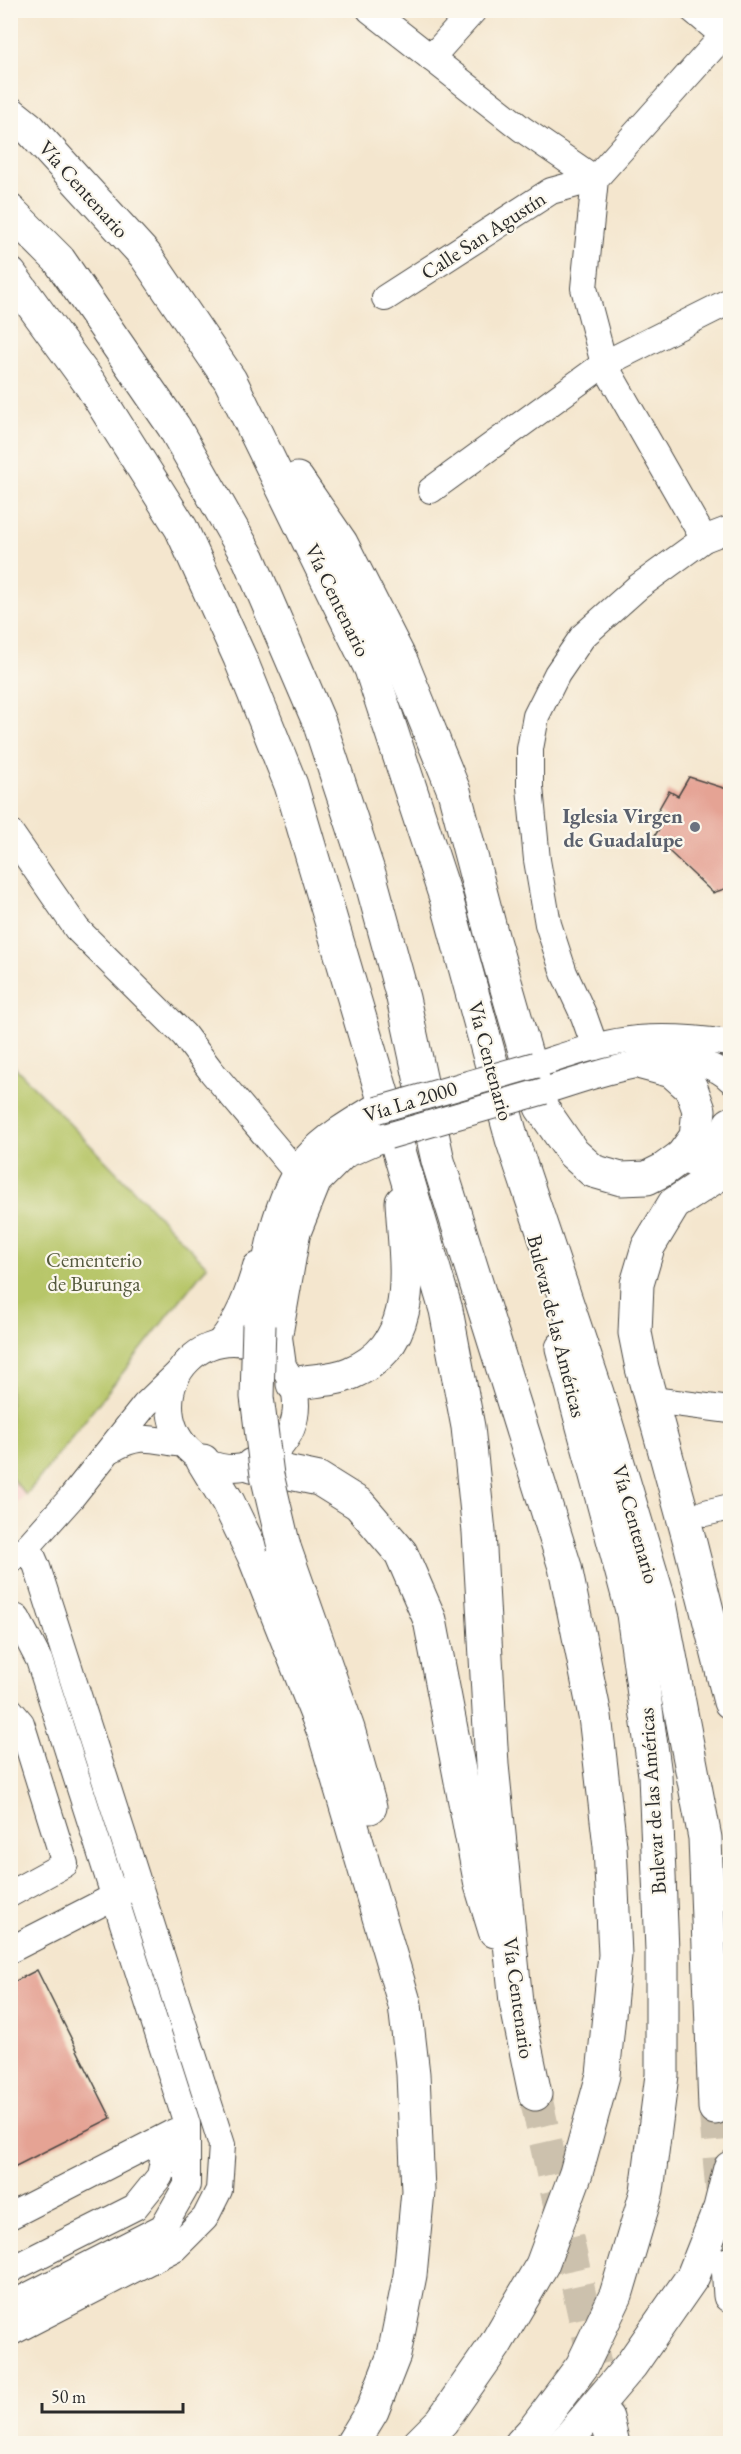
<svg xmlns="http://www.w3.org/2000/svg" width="741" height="2454" font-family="'EB Garamond',serif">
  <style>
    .built { fill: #f7d0ca }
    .green { fill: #b7c669; stroke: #71784a; stroke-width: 1.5 }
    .building { fill: #e5a394 }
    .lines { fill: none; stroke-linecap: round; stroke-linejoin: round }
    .highway-tunnel { stroke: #ccc1ad; stroke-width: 33; stroke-dasharray: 33 16; stroke-linecap: butt }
    .minor-casing { stroke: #494743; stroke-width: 28 }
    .highway-casing { stroke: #494743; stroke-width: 35 }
    .minor { stroke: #fff; stroke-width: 26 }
    .highway { stroke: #fff; stroke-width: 33 }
    .minor-bridge-casing { stroke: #494743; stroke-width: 28; stroke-linecap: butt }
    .highway-bridge-casing { stroke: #494743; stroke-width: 35; stroke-linecap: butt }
    .minor-bridge { stroke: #fff; stroke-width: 26 }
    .highway-bridge { stroke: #fff; stroke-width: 33 }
    .worship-dot { fill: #6b7280; stroke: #fbf7ec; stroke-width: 2 }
    .labels { text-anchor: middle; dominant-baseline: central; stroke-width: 4.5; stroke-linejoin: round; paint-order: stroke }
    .street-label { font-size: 21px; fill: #2b2b2b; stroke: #fbf7ec }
    .worship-label { font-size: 21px; font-weight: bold; fill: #5b616d; stroke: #fbf7ec; text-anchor: end }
    .park-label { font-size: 21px; fill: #555a3e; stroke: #fbf7ec }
  </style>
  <rect width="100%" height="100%" fill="#fbf7ec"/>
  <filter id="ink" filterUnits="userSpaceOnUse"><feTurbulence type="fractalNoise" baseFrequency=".0167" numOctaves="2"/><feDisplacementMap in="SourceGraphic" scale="12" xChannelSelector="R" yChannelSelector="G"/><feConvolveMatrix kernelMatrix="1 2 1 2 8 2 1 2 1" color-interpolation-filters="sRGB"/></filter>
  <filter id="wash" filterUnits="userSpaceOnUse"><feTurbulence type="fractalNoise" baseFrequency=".008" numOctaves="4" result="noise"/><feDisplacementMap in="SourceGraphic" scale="24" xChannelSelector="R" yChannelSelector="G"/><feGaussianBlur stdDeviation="1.35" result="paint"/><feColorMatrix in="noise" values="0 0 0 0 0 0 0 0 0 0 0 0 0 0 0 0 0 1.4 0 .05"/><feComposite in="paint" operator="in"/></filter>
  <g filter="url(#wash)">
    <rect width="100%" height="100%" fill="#f4e6ce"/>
    <polygon class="built" points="10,1476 26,1495 11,1508 10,1508"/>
    <polygon class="green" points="11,1063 207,1266 26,1495 10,1476"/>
    <g id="blocks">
      <g class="building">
        <polygon points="689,777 730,790 730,887 713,893 654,837 666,818 657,812 669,791 678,796"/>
        <polygon points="37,1970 111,2118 10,2169 10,1984"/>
      </g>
    </g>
  </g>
  <g filter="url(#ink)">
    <use href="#blocks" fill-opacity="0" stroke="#494743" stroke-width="1.5"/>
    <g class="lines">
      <g class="highway-tunnel">
        <polyline points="535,2094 607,2418"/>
        <polyline points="715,2108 728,2264"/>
      </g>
      <defs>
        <g id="minor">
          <polyline points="370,10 522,129 595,179 584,288 604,364 704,539"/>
          <polyline points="693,10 730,41"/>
          <polyline points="431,58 474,10"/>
          <polyline points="385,298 551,191 595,179 723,36 730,24"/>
          <polyline points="431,490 604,364 730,301"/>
          <polyline points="10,832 77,929 184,1035 212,1072 293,1168"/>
          <polyline points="595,1047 584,1016 564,973 548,924 537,860 530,787 530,749 536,716 557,674 583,636 638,587 704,539 730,529"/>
          <path d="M535 1065C568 1055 603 1042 638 1039 669 1036 700 1039 730 1043"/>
          <path d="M544 1091C594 1076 687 1038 730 1079"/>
          <path d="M220 1342C239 1319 248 1294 256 1266"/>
          <circle cx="233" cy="1405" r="63"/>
          <polyline points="283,1366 279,1337 297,1234 318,1182 345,1155 388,1136"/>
          <polyline points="660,1401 730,1410"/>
          <path d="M112 1449C143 1432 150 1440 183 1444"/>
          <polyline points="705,1513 730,1507"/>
          <polyline points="10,1560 28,1546 71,1498 145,1405 178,1373"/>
          <polyline points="10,1615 17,1618 39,1660 187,2124 187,2185 163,2227 10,2305"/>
          <polyline points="10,1710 21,1723 65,1864 10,1894"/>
          <polyline points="10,1950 129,1889"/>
          <polyline points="10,2216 174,2132"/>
          <polyline points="10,2270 135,2207 160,2176 163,2161 162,2140"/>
          <polyline points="10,2333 175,2248 205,2218 219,2190 222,2145 37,1567 28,1546"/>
        </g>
        <g id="highway">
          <polyline points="10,113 30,129 145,255 230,380 371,669 447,901 512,1139 597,1393 660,1603 705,1838 715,2108"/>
          <polyline points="10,211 59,260 174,427 249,559 319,722 370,877 403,998 438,1161 565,1567 595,1716 610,1846 615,1955 603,2075 576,2173 542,2265 495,2345 442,2421 419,2444"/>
          <polyline points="10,274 91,385 181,528 240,658 291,785 446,1310 468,1427 479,1532 492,1765 516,2002 535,2094"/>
          <polyline points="297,479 341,543 402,663 454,791 493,940 541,1107 573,1153 593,1171 621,1179 647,1178 663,1170 682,1156 696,1137 699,1110 691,1088 672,1071 642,1063"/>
          <path d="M682 1156 696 1161C711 1152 725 1140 730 1124"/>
          <polyline points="730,1167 674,1204 648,1247 637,1284 635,1333 642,1368 688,1535 730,1702"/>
          <path d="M259 1325C266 1276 276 1197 310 1159 328 1139 354 1124 377 1110"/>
          <path d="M293 1384C312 1380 333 1381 351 1373 423 1343 405 1263 402 1202"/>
          <polyline points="203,1461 228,1502 254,1556 325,1735 405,2005 413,2074 418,2191 410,2275 394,2355 372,2411 352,2444"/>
          <polyline points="252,1465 319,1479 359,1504 401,1553 430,1620 481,1885 495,1931"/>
          <polyline points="284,1547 348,1729 370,1807"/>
          <polyline points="728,2264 730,2296"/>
          <polyline points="607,2418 613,2444"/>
          <polyline points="521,2444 534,2430 582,2366 616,2295 647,2191 662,2075 662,1951 655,1775 633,1614 562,1348"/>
          <polyline points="564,2444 631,2365 693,2276 720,2208 730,2168"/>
        </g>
      </defs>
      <use href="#minor" class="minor-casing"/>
      <use href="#highway" class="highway-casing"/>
      <use href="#minor" class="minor"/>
      <use href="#highway" class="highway"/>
      <defs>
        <g id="minor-bridge">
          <polyline points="377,1110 535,1065"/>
          <polyline points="388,1136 544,1091"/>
        </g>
        <polyline id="highway-bridge" points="259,1325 257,1397 267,1475 284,1547"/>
      </defs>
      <use href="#minor-bridge" class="minor-bridge-casing"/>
      <use href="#highway-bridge" class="highway-bridge-casing"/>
      <use href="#minor-bridge" class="minor-bridge"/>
      <use href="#highway-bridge" class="highway-bridge"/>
    </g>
  </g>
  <circle class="worship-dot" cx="695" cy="827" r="6"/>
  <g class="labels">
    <g class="street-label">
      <text transform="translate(84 189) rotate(48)">Vía Centenario</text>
      <text transform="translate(483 235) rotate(-33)">Calle San Agustín</text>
      <text transform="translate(338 600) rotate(64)">Vía Centenario</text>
      <text transform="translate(491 1061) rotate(75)">Vía Centenario</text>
      <text transform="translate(410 1101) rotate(-17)">Vía La 2000</text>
      <text transform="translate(557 1326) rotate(76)">Bulevar de las Américas</text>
      <text transform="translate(636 1524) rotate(74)">Vía Centenario</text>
      <text transform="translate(652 1801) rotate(-94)">Bulevar de las Américas</text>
      <text transform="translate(519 1998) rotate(82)">Vía Centenario</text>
    </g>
    <g class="worship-label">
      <text x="683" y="815">Iglesia Virgen<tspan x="683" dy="24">de Guadalupe</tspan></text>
    </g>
    <g class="park-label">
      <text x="94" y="1259">Cementerio<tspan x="94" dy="24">de Burunga</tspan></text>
    </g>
  </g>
  <rect width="741" height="2454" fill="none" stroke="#fbf7ec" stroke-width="36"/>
  <path d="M42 2403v9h141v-9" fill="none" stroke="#2b2b2b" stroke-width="3"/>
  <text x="51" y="2403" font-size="18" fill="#2b2b2b" stroke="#fbf7ec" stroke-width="4.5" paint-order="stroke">50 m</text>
</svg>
